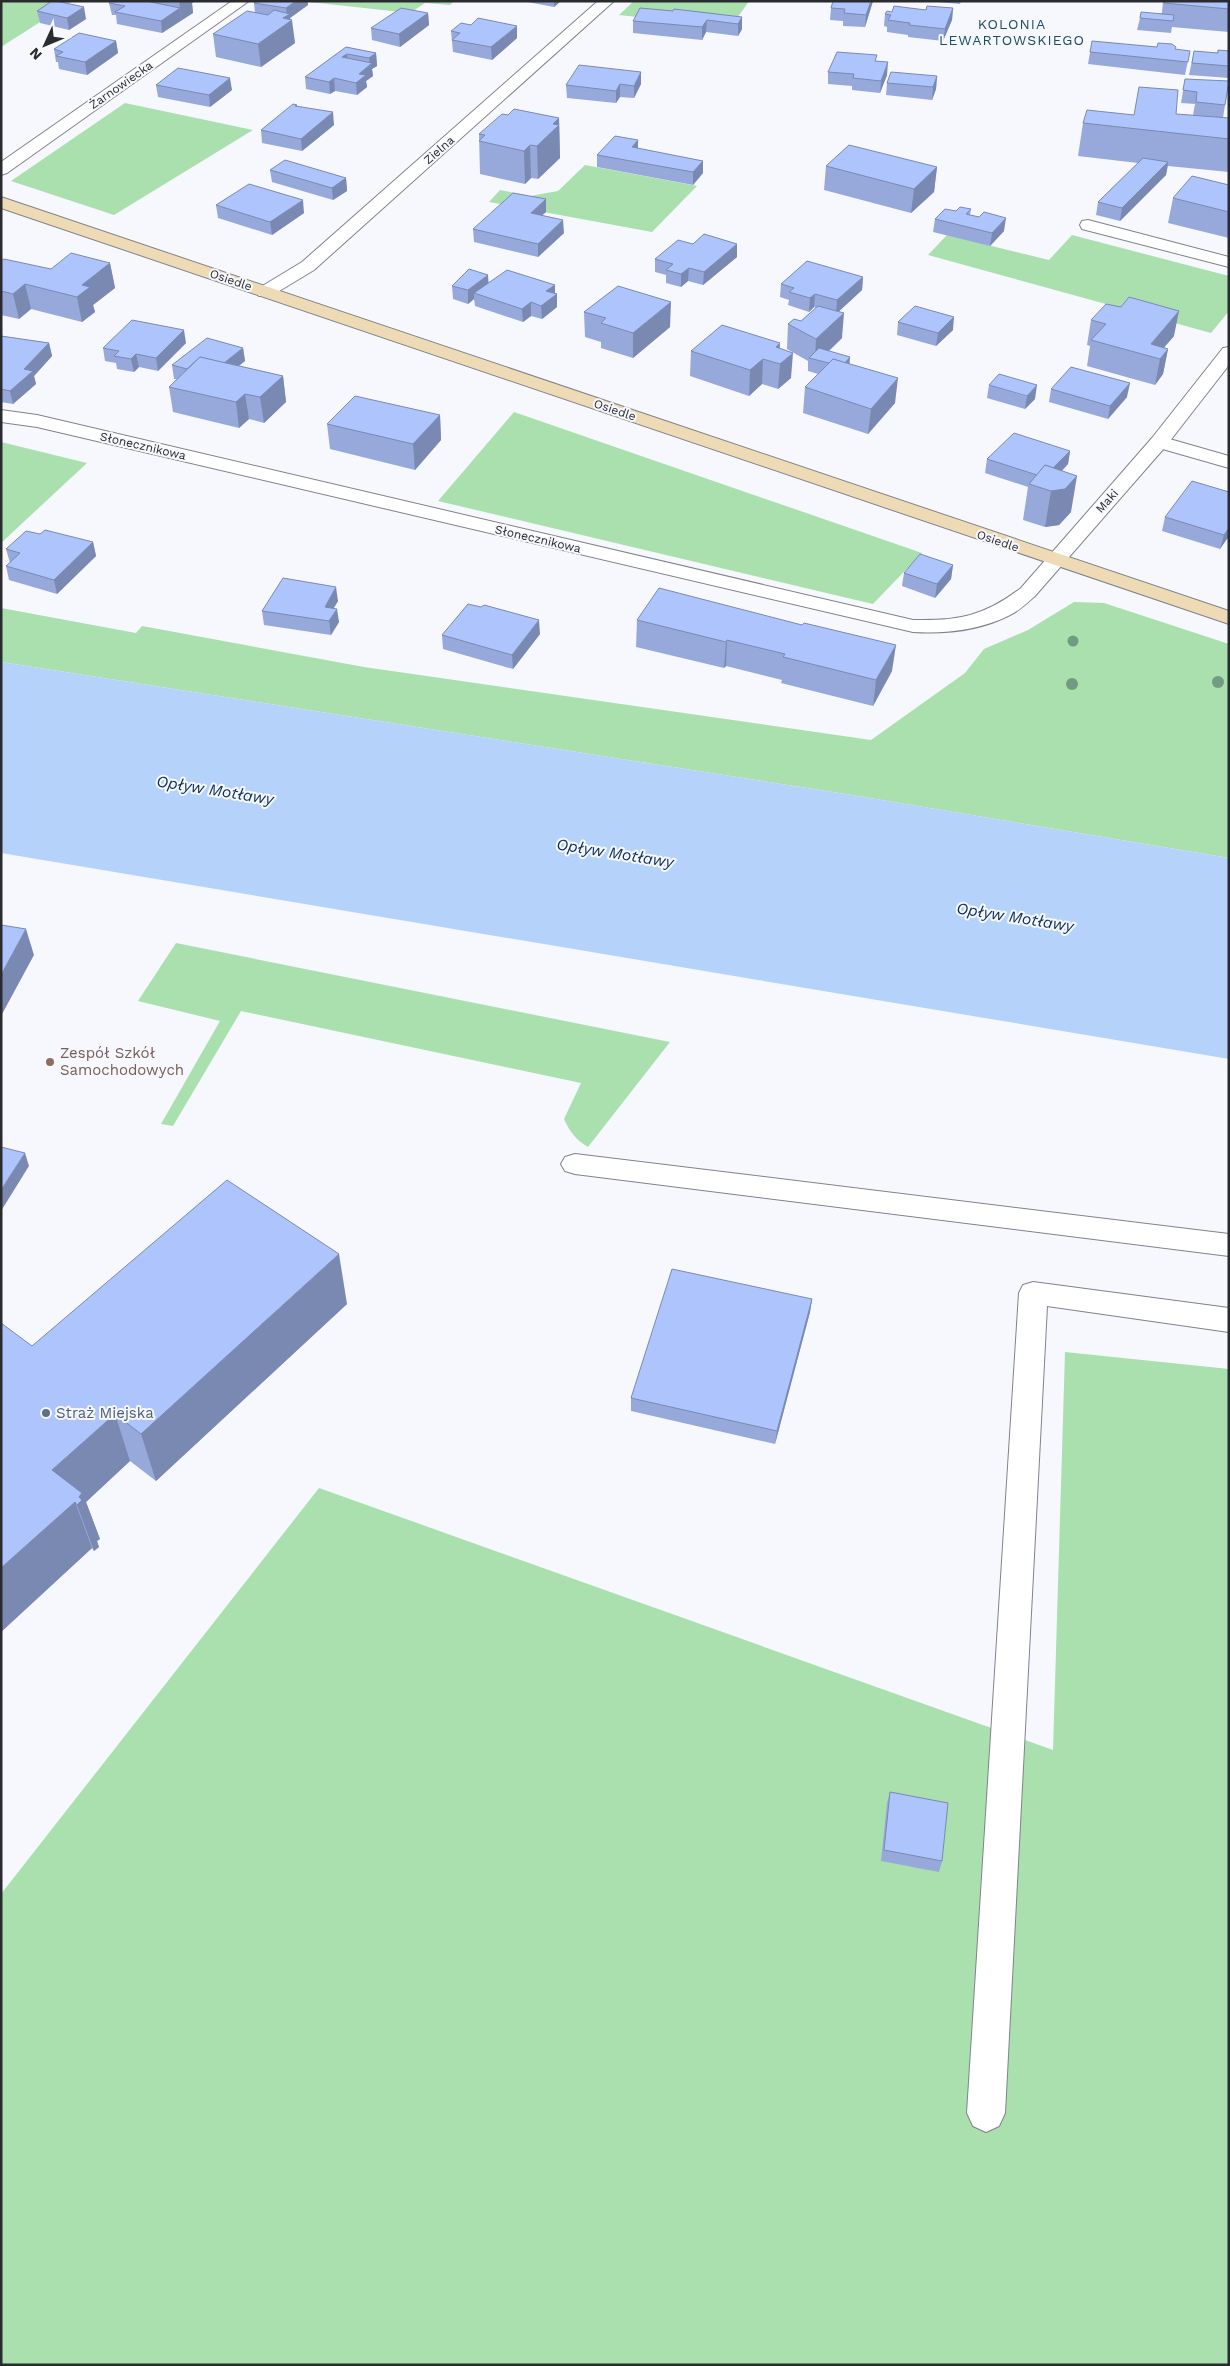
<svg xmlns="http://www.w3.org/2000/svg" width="1230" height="2366" font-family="'Work Sans',sans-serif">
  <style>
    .green { fill: #a9e0ae }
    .water { fill: #b5d3fa }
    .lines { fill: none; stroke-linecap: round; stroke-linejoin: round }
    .lane-casing { stroke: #80838b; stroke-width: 2 }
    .street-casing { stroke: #80838b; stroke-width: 2 }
    .secondary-casing { stroke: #80838b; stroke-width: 2 }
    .lane { fill: #fff; fill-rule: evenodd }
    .street { fill: #fff; fill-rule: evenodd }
    .secondary { fill: #eedbb6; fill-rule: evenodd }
    .tree { fill: #719c81 }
    .wall { fill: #96a9da }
    .shaded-wall { fill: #7a89b1 }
    .building { fill: #aec4fd; stroke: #7a89b1 }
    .education-dot { fill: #8d6e63; stroke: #f6f8fe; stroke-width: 2 }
    .service-dot { fill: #5c6f8a; stroke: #f6f8fe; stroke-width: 2 }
    .labels { text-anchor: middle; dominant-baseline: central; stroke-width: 4; stroke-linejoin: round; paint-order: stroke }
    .far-street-label { font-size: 12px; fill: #292b2e; stroke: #f6f8fe }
    .far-neighbourhood-label { font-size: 14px; letter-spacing: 1px; fill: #1e4c60; stroke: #f6f8fe }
    .education-label { font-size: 15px; fill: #785e54; stroke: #f6f8fe; text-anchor: start }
    .service-label { font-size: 15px; fill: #4e5e75; stroke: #f6f8fe; text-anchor: start }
    .water-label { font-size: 16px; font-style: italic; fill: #0c2e56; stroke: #f6f8fe }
  </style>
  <rect width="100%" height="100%" fill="#f6f8fe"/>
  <g class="green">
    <polygon points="1,1 73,1 1,47"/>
    <polygon points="300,1 454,1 450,5 425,3 410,13"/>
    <polygon points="634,1 749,1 731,27 619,15"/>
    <polygon points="125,103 253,130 114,215 11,181"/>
    <polygon points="585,165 697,186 652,232 489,202 500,190 530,196 558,191"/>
    <polygon points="947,235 1049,260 1072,235 1229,276 1229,311 1211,333 928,255"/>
    <polygon points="514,412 922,553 873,604 438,501"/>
    <polygon points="1,442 87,463 1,543"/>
    <polygon points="1074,602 1104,603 1229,644 1229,858 858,796 1,662 1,608 136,633 142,626 364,667 871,740 965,673 984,649 1028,630"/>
    <path d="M176 943 670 1042 588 1147C576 1140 570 1132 564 1119L581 1083 241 1011 173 1126 161 1124 220 1021 138 1001Z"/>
    <polygon points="1065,1352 1229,1369 1229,2365 1,2365 1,1894 319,1488 1053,1750"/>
  </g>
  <polygon class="water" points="1,662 858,796 1229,858 1229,1059 1,853"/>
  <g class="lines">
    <defs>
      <g id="lane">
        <polygon points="1088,220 1229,257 1229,267 1082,229 1080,225 1082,221"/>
        <polygon points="1159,436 1229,456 1229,468 1152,446 1149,442 1152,438"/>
        <polygon points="575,1154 1229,1234 1229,1256 575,1174 565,1171 561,1164 565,1157"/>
        <polygon points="1033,1282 1229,1308 1229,1332 1047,1306 1005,2113 999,2126 986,2132 973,2126 967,2113 1019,1293 1023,1285"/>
      </g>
      <g id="street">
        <polygon points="232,1 249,1 7,173 1,175 1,162"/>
        <polygon points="598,1 614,1 314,270 271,296 259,296 256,292 259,288 302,262"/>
        <path d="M1229 347V365L1166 446 1035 596C1027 603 1019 611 1010 615 981 630 945 634 913 632L37 427 1 422V410L37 415 913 620C959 621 984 616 1021 588L1152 438 1223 348Z"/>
      </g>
      <polygon id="secondary" points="1,197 1229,611 1229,624 1,208"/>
    </defs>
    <use href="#lane" class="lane-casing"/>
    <use href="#street" class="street-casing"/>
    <use href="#secondary" class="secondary-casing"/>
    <use href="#lane" class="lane"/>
    <use href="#street" class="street"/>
    <use href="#secondary" class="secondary"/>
  </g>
  <g class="tree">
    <circle cx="1073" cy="641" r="5.5"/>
    <circle cx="1218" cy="682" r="6"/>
    <circle cx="1072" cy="684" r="6"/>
  </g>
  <g class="wall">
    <polygon points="111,1 195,1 192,3 193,13 162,33 117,24 116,15 112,15 109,3"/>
    <polygon points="256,1 308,1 308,5 290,18 295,43 261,67 216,57 213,34 255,13 254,3"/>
    <polygon points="522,1 561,1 554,7"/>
    <polygon points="873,1 865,27 843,26 843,21 830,20 831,8"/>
    <polygon points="927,1 961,1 960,4"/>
    <polygon points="1163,1 1229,1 1229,32 1172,27 1171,33 1137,30 1140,18 1162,13"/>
    <polygon points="953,8 952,20 943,41 908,37 908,35 887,32 887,27 884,26 885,14 892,12"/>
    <polygon points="37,11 86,19 69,30 40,23"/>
    <polygon points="428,13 429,25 400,47 372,40 371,28"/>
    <polygon points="742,17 742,29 738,36 706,32 702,40 633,33 633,21"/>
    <polygon points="451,31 517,38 492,60 453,52"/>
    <polygon points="116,41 118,53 87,75 59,69 58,62 56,62 54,49"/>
    <polygon points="1092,41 1190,51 1185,75 1088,64"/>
    <polygon points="346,47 376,53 377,66 372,69 373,76 366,81 367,87 357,95 335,91 330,94 306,89 305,77"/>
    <polygon points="1218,50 1229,51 1229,78 1189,75 1194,51 1217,53"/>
    <polygon points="877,61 887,75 880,93 852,90 852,86 828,84 828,72"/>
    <polygon points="641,72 641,84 634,98 620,97 616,103 567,98 566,85"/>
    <polygon points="937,76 936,89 932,100 886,95 887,83"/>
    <polygon points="1185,79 1225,105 1223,118 1229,118 1229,172 1168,166 1166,175 1120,221 1096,215 1098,202 1138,163 1078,156 1083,123 1134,115 1176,114 1193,115 1195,104 1181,103"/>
    <polygon points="156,85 232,90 210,107 158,97"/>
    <polygon points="297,105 297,107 334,125 302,151 262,143 261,130"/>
    <polygon points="508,115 559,118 560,158 538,179 531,178 525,184 480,174 479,134"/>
    <polygon points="638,140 638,149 703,161 703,173 693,185 597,167 597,155"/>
    <polygon points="826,166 937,167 934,192 911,213 824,190"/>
    <polygon points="270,170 346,178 347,191 333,200 272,182"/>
    <polygon points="1229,185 1229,238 1168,223 1173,198"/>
    <polygon points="216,205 304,213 272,235 218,218"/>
    <polygon points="971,209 970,215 979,217 1004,231 990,246 933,232 935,219 956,211"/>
    <polygon points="546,212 542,215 564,233 538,257 474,242 473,229"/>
    <polygon points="737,257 703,285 688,281 681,287 666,283 666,275 655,272 655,259"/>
    <polygon points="1,261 51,269 110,263 115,288 93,305 95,312 82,322 31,309 19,319 1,315"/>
    <polygon points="863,277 862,290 838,312 842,338 829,351 850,364 895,403 868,434 803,413 805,387 818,374 808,371 808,361 787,349 788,324 801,321 816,308 814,307 809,312 788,305 789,300 780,297 781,284"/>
    <polygon points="488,283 555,285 555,294 557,294 557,307 542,319 531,316 523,322 475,306 474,299 468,304 453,299 452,286"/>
    <polygon points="584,312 670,327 633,358 601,348 601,342 585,337"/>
    <polygon points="1091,320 1174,336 1164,347 1168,349 1163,374 1155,385 1087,366 1090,346 1087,345"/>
    <polygon points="898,322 953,330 936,346 897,335"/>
    <polygon points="1,336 49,343 52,356 34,376 36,384 13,404 1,402"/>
    <polygon points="186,343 158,371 139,367 134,372 117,369 116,363 105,361 103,348"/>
    <polygon points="243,348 245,361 238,366 283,376 286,402 264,423 249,419 239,428 173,412 169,387 177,379 174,379 172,365"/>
    <polygon points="780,349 791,378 778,389 762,384 749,396 690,376 691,351"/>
    <polygon points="989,385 1035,399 1025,409 987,398"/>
    <polygon points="1051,389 1127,397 1108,419 1049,402"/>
    <polygon points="440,415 441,440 415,470 330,449 327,424"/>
    <polygon points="1070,451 1068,464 1062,471 1071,512 1059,525 1045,527 1023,520 1028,487 985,473 987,459"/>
    <polygon points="1229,492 1229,536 1220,549 1162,531 1165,517"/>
    <polygon points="40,534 93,542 96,556 57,594 9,580 6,566 10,563 6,549"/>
    <polygon points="953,565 951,579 935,598 902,586 904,573"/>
    <polygon points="338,601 334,608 339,622 331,635 264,625 262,611"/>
    <polygon points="637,620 892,671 873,706 781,683 782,680 726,666 724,668 636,647"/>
    <polygon points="540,634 513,669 443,649 442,635"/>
    <polygon points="812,1299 810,1312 775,1444 631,1411 631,1398"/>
    <polygon points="347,1304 156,1481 130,1461 86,1502 100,1539 97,1541 99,1547 94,1551 92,1548 1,1632 32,1346"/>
    <polygon points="890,1792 942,1861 939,1872 881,1861 887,1803"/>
  </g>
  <g class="shaded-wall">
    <polygon points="179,1 195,1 192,3 193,13 182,20"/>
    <polygon points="296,1 308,1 308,5 290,18 291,21 292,20 295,43 261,67 258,44 283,18 287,16 286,8"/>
    <polygon points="554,1 561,1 554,7"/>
    <polygon points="871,1 873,1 865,27 866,15"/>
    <polygon points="84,7 86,19 69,30 67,18"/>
    <polygon points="180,8 182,20 162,33 161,21"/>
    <polygon points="953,8 952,20 943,41 945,29"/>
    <polygon points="428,13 429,25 400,47 399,34"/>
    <polygon points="742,17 742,29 738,36 738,24"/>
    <polygon points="707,20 706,32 702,40 702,27"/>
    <polygon points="517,26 517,38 492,60 491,47"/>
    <polygon points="116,41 118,53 87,75 85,62"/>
    <polygon points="376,53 377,66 372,69 373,76 366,81 367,87 357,95 356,83 359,74 370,65 369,58"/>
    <polygon points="347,54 348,66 342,57"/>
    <polygon points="888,62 887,75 880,93 881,81"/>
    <polygon points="641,72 641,84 634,98 634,86"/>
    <polygon points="937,76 936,89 932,100 933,87"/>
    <polygon points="230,78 232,90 210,107 209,95"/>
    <polygon points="334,78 335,91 330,94 329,82"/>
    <polygon points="620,84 620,97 616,103 616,91"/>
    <polygon points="333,112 334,125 302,151 301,139"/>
    <polygon points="559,118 560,158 538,179 537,146 553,124"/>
    <polygon points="638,140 638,153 632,147"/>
    <polygon points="530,145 531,178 525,184 524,151"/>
    <polygon points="703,161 703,173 693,185 693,172"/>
    <polygon points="1168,162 1166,175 1120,221 1122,208"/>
    <polygon points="937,167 934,192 911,213 914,189"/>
    <polygon points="346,178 347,191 333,200 332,188"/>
    <polygon points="546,199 546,212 531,225 531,213"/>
    <polygon points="303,200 304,213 272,235 270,222"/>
    <polygon points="1006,218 1004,231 990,246 992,233"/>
    <polygon points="563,220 564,233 538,257 538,244"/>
    <polygon points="737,244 737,257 703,285 704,272"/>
    <polygon points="110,263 115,288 93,305 95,312 82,322 77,297 82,285"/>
    <polygon points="689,268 688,281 681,287 681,274"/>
    <polygon points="488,275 489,288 474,293 474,299 468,304 468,290"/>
    <polygon points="863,277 862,290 836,314 837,300"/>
    <polygon points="25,284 31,309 19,319 13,294"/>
    <polygon points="555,285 555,296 557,294 557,307 542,319 541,306 546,291"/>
    <polygon points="815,294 814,307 809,312 810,298"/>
    <polygon points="531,302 531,316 523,322 522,309"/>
    <polygon points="671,302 670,327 633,358 633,333"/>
    <polygon points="1179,311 1174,336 1155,358 1151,344"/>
    <polygon points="844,313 842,338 819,360 815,359 816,339"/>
    <polygon points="954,317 953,330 936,346 938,333"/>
    <polygon points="184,330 186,343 158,371 156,358"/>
    <polygon points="49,343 52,356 34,376 36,384 13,404 10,391 24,369"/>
    <polygon points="780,343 779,364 776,347"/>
    <polygon points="243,348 245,361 220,381 218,368"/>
    <polygon points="1168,349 1163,374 1155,385 1160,359"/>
    <polygon points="793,353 791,378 778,389 780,364"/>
    <polygon points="136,354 139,367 134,372 131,359"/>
    <polygon points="850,357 849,370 841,366"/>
    <polygon points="763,359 762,384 749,396 750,370"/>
    <polygon points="283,376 286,402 264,423 260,397"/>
    <polygon points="898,378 895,403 868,434 871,409"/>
    <polygon points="1130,383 1127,397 1108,419 1110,406"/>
    <polygon points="1037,385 1035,399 1025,409 1027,396"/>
    <polygon points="245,394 249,419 239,428 236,402"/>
    <polygon points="440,415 441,440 415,470 413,444"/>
    <polygon points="1070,451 1068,464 1044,489 1044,478"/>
    <polygon points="1077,476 1071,512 1059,525 1045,527 1051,491"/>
    <polygon points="1229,528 1229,536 1220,549 1224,535"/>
    <polygon points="93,542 96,556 57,594 54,580"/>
    <polygon points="953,565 951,579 935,598 937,584"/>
    <polygon points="336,587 338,601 326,620 325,607"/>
    <polygon points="337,609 339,622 331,635 329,621"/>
    <polygon points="539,620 540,634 513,669 512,655"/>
    <polygon points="727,640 726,666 724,668 726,642"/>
    <polygon points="896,645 892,671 873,706 876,680"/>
    <polygon points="26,929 34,955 1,1016 1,975"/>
    <polygon points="25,1153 29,1166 1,1211 1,1190"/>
    <polygon points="339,1254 347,1304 156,1481 141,1434"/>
    <polygon points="812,1299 810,1312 775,1444 777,1431"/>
    <polygon points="115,1414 130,1461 86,1502 100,1539 97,1541 99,1547 94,1551 77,1505 75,1502 92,1548 1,1632 1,1568 52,1470"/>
  </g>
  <g class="building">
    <polygon points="52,1 56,1 84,7 67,18 37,11"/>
    <polygon points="111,1 146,1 180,8 161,21 115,12 125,6 109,3"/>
    <polygon points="256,1 296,1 286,8 254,3"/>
    <polygon points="833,1 871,1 866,15 844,13 845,9 831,8"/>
    <polygon points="1164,1 1229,1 1229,9 1164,3"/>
    <polygon points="894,6 926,10 927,6 953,8 945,29 909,25 910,23 888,20 891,15 885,14 887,11 892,12"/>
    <polygon points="401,8 428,13 399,34 371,28"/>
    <polygon points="640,8 673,11 674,9 742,17 738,24 707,20 702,27 633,21"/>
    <polygon points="274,10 290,14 283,18 292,20 258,44 213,34 247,11 268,15"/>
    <polygon points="1141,12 1174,15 1173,21 1140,18"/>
    <polygon points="478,18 517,26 491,47 452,40 460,33 451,31 461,23 471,25"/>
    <polygon points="79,33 116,41 85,62 56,56 63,52 54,49"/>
    <polygon points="1092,41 1157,47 1158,43 1172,44 1176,47 1175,49 1190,51 1188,62 1090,52"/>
    <polygon points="346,47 376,53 369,58 347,54 342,57 372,63 359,74 366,75 356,83 334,78 329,82 305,77"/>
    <polygon points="1218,50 1229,51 1229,66 1192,63 1194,51 1218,53"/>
    <polygon points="837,52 877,55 875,61 888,62 881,81 853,78 854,74 828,72"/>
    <polygon points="579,65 641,72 634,86 620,84 616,91 566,85"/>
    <polygon points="178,68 230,78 209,95 156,85"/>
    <polygon points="891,72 937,76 933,87 887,83"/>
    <polygon points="1185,79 1229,81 1225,105 1196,102 1197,92 1183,90"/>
    <polygon points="1139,87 1178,90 1176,114 1229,118 1229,139 1083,123 1087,110 1134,115"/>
    <polygon points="293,104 297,105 295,106 333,112 301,139 261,130"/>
    <polygon points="514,109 559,118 553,124 559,125 537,146 530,145 524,151 479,141 485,135 479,134 502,114 508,115"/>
    <polygon points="615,136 638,140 632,147 703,161 693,172 597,155"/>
    <polygon points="849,145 937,167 914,189 826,166"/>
    <polygon points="1143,158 1168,162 1122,208 1098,202"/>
    <polygon points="285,160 346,178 332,188 270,170"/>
    <polygon points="1192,176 1229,185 1229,212 1173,198"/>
    <polygon points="249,184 303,200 270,222 216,205"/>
    <polygon points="513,193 546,199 531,213 563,220 538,244 473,229"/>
    <polygon points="960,207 971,209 966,214 979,217 984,212 1006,218 992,233 935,219 945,209 956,211"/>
    <polygon points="704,234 737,244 704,272 689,268 681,274 666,270 673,264 655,259 678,240 693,244"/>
    <polygon points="71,253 110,263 82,285 90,287 77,297 25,284 13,294 1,291 1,261 4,259 51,269"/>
    <polygon points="807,261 863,277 837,300 815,294 810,298 789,292 794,288 781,284"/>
    <polygon points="469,269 488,275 468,290 452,286"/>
    <polygon points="507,270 555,285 546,291 557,294 541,306 531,302 522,309 474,293"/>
    <polygon points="618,286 671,302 633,333 601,323 606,318 584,312"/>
    <polygon points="1129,297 1179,311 1151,344 1168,349 1160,359 1091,340 1106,324 1091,320 1106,304 1121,307"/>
    <polygon points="818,306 844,313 816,339 788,324 794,319 801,321"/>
    <polygon points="915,306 954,317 938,333 898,322"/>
    <polygon points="132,320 184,330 156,358 136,354 131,359 114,356 119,351 103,348"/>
    <polygon points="722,325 780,343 776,347 793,353 780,364 763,359 750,370 691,351"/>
    <polygon points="1,336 49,343 24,369 33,371 10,391 1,389"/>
    <polygon points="207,338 243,348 224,363 200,357 187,369 172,365"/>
    <polygon points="819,348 850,357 845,363 833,359 829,363 809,358"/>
    <polygon points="200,357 283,376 260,397 245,394 236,402 169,387"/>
    <polygon points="833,359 898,378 871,409 805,387"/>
    <polygon points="1071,367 1130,383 1110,406 1051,389"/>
    <polygon points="999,374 1037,385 1027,396 989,385"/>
    <polygon points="355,396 440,415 413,444 327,424"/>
    <polygon points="1014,433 1070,451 1053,468 1045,465 1037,475 987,459"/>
    <polygon points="1045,465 1077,476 1065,489 1051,491 1029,484"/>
    <polygon points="1192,481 1229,492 1229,528 1224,535 1165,517"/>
    <polygon points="45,530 93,542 54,580 6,566 20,553 6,549 26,531 40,534"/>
    <polygon points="920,554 953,565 937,584 904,573"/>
    <polygon points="283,578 336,587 325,607 337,609 329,621 262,611"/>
    <polygon points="659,588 802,625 804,623 896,645 876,680 783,657 785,654 727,640 726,642 637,620"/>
    <polygon points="468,604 481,607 484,605 539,620 512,655 442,635"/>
    <polygon points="1,925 26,929 1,975"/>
    <polygon points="1,1147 25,1153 1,1190"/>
    <polygon points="227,1180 339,1254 141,1434 115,1414 52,1470 82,1493 79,1497 82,1500 77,1505 75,1502 1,1568 1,1323 32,1346"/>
    <polygon points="672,1269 812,1299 777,1431 631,1398"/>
    <polygon points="890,1792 948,1803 942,1861 884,1850"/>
  </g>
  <circle class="education-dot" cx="50" cy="1062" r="5"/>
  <circle class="service-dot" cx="46" cy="1413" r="5"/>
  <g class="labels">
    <g class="far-street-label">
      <text transform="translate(121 85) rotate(-35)">Żarnowiecka</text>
      <text transform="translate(439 150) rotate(-41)">Zielna</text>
      <text transform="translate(231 280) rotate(19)">Osiedle</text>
      <text transform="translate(615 410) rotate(19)">Osiedle</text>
      <text transform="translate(143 446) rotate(13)">Słonecznikowa</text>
      <text transform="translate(1107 501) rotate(-48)">Maki</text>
      <text transform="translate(538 539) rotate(13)">Słonecznikowa</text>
      <text transform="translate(998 541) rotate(19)">Osiedle</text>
    </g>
    <g class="far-neighbourhood-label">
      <text x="1012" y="24">KOLONIA<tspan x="1012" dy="16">LEWARTOWSKIEGO</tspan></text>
    </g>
    <g class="education-label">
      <text x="60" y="1053">Zespół Szkół<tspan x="60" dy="17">Samochodowych</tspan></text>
    </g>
    <g class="service-label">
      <text x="56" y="1413">Straż Miejska</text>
    </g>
    <g class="water-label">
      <text transform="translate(215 790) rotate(9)">Opływ Motławy</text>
      <text transform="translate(615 853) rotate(9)">Opływ Motławy</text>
      <text transform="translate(1015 917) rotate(9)">Opływ Motławy</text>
    </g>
  </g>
  <rect width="1230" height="2366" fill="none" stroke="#292b2e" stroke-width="5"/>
  <g transform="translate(45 45) rotate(226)" stroke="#f6f8fe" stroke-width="4" paint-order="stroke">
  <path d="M0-4L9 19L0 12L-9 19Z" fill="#292b2e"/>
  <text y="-8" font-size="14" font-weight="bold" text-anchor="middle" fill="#292b2e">N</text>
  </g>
</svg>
